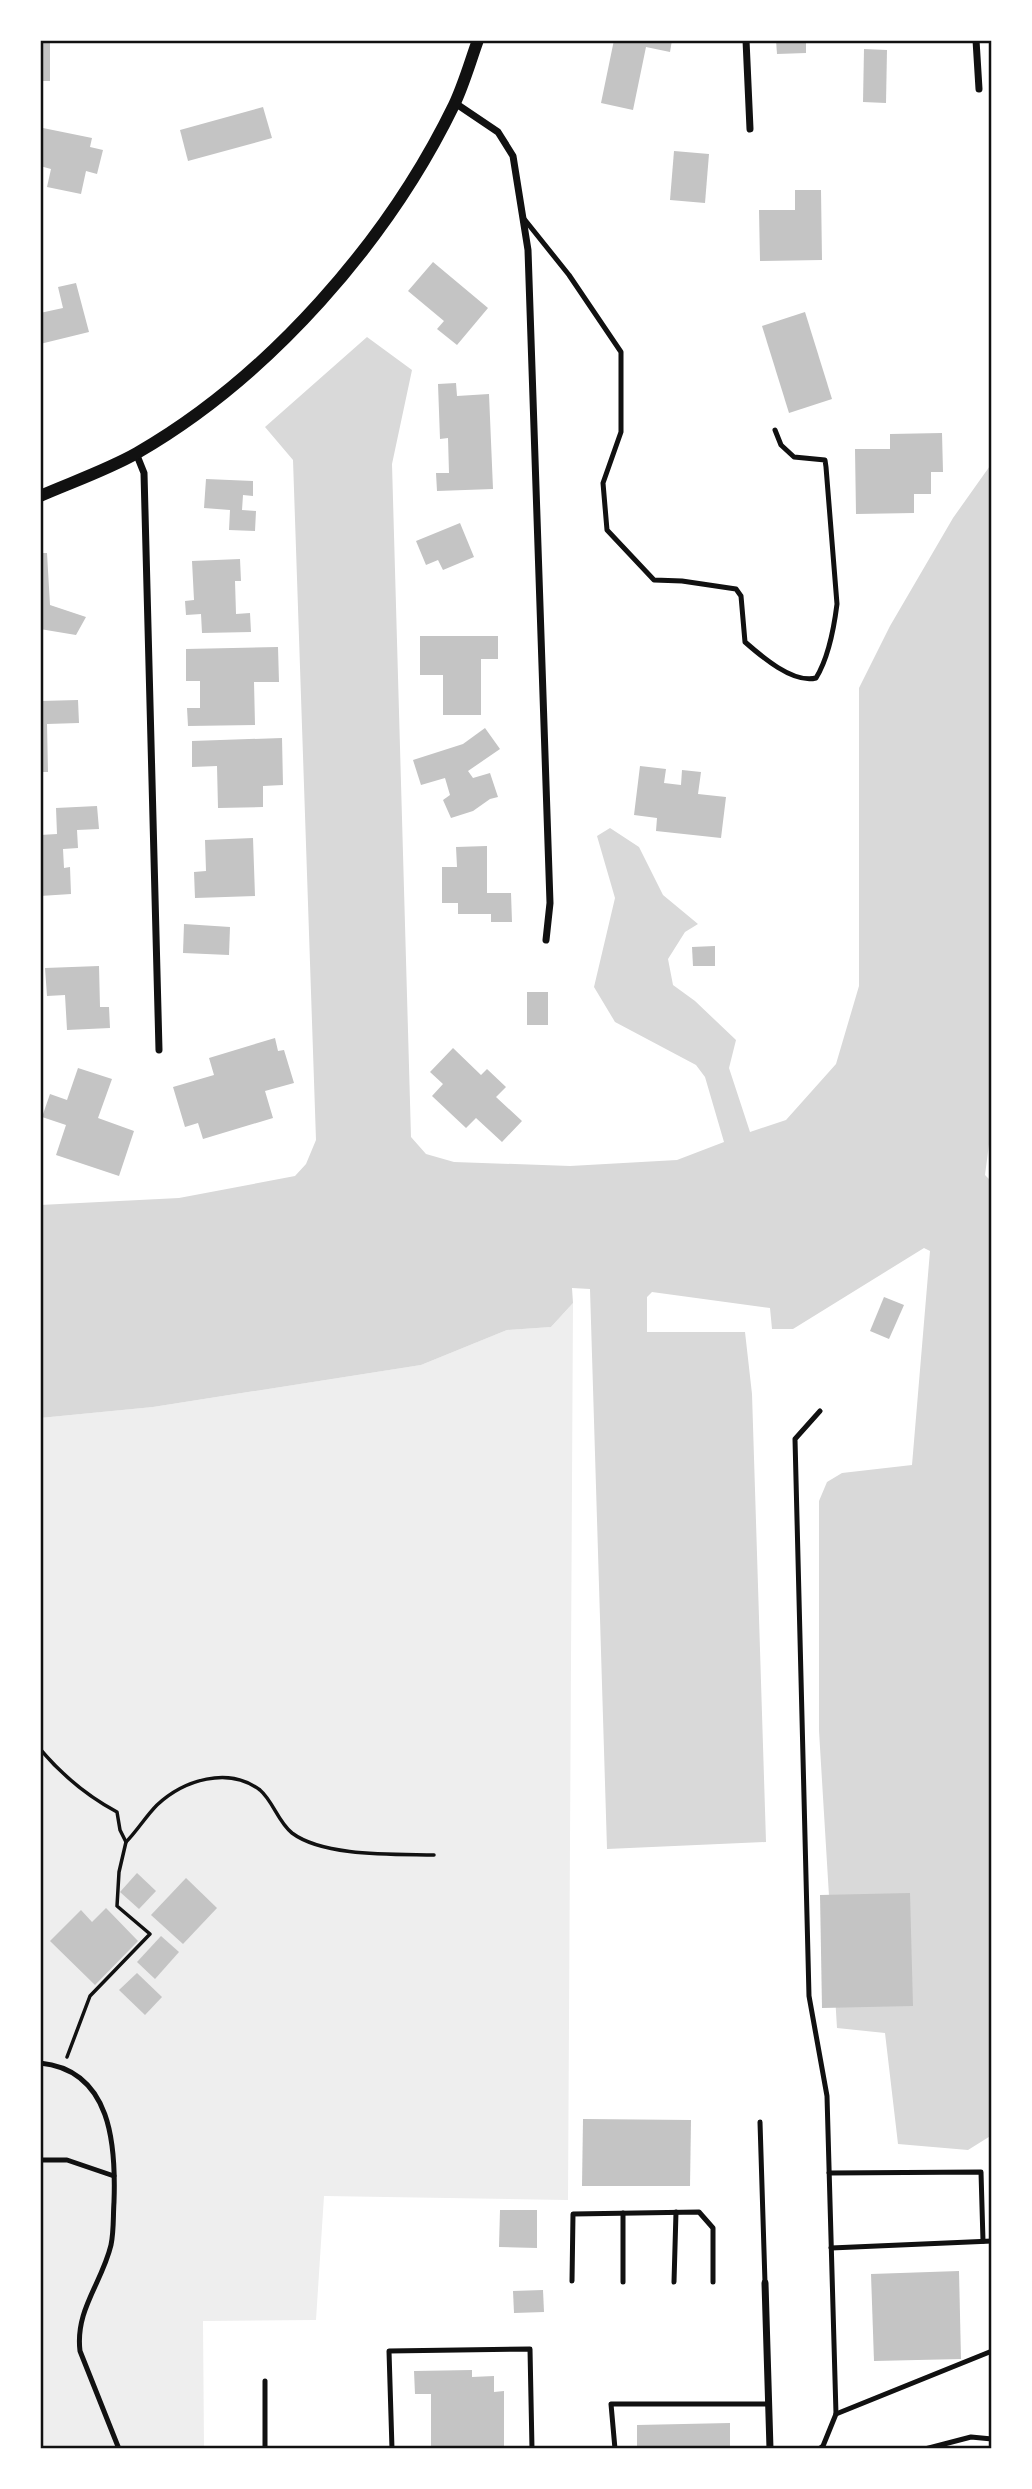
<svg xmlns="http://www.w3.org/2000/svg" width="1032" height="2489" font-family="'Zilla Slab',serif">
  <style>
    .green { fill: #eee }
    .water { fill: #d9d9d9 }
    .building { fill: #c4c4c4 }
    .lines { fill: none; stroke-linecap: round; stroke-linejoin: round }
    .path { stroke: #111; stroke-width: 3.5 }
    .service { stroke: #111; stroke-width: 5 }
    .minor { stroke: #111; stroke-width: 7 }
    .tertiary { stroke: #111; stroke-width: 12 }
    .neatline { fill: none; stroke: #111; stroke-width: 2.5 }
  </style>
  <rect width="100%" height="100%" fill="#fff"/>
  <polygon class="green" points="573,1303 568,2200 324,2196 316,2320 203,2321 204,2449 40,2449 40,1418 153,1407 421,1365 507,1330 551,1327"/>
  <polygon class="water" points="367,337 412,370 392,464 411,1137 426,1154 454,1162 570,1166 677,1160 724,1142 705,1077 696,1065 615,1022 594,987 615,898 597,836 610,828 639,847 663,895 698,924 685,932 668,959 673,985 695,1001 736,1040 729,1068 750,1132 786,1120 836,1064 859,986 859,688 890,626 953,518 992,463 992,1121 985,1175 992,1182 992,2135 968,2150 898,2144 885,2033 837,2028 819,1731 819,1501 827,1482 842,1473 912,1465 930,1251 924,1248 793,1329 772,1329 770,1308 652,1292 647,1297 647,1332 745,1332 752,1394 766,1842 607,1849 590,1289 572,1288 573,1303 551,1327 507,1330 421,1365 153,1407 40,1418 40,1205 179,1198 295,1176 306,1164 316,1140 293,460 265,427"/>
  <g class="building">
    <rect x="40" y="40" width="10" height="41"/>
    <polygon points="614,40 637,40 652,43 653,40 672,40 670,52 646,47 633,110 601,103"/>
    <polygon points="776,40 806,40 806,53 777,54"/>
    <polygon points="864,49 887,50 886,103 863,102"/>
    <polygon points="263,107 272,138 188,161 180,130"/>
    <polygon points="43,128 92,138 90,147 103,150 97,174 86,171 81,194 47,187 51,169 40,166 40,140"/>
    <polygon points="674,151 709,154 705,203 670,200"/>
    <polygon points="795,190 821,190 822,260 760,261 759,210 795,210"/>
    <polygon points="433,262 488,308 457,345 437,329 444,321 408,291"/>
    <polygon points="76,283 89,332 40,344 40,313 63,308 58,287"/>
    <polygon points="805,312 832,399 789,413 762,326"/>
    <polygon points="456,383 457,396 489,394 493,489 437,491 436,473 449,473 448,438 440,439 438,384"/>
    <polygon points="942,433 943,472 931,472 931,494 914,494 914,513 856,514 855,449 890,449 890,434"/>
    <polygon points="206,479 253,481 253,496 243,495 242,510 256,511 255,531 229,530 230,510 204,508"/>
    <polygon points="460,523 474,557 443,570 438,560 426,565 416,541"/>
    <polygon points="40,553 47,553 50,605 86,617 76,635 40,629"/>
    <polygon points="240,559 241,581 235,581 236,614 250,613 251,632 202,633 201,614 186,615 185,601 194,600 192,561"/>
    <polygon points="420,636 498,636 498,659 481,659 481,715 443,715 443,675 420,675"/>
    <polygon points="278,647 279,682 254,682 255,725 188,726 187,708 200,708 200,681 186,681 186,649"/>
    <polygon points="78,700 79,723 47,724 48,772 40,772 40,701"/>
    <polygon points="485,728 500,749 468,771 473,778 490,773 498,797 490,799 473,811 451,818 443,800 450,795 445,778 421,785 413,760 463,744"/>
    <polygon points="282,738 283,785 263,786 263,807 218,808 217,766 192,767 192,741"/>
    <polygon points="640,766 666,769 664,783 681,785 682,770 701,772 698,794 726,797 721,838 656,831 657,818 634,815"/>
    <polygon points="97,806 99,829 77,830 78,848 63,849 64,868 70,867 71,894 40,896 40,835 57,834 56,808"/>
    <polygon points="253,838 255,896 195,898 194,872 206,871 205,840"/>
    <polygon points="487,846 487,893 511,893 512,922 491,922 491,914 458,914 458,903 442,903 442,867 457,867 456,847"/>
    <polygon points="184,924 230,927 229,955 183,953"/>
    <polygon points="715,946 715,966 693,966 692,947"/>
    <polygon points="99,966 100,1007 109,1007 110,1028 67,1030 65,995 47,996 45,968"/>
    <rect x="527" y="992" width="21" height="33"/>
    <polygon points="275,1038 278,1051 284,1050 294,1083 265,1091 273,1118 203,1139 198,1123 185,1127 173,1087 214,1075 209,1058"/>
    <polygon points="453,1048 481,1075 487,1069 506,1087 496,1097 522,1121 502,1142 476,1118 466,1128 432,1096 443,1084 430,1072"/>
    <polygon points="78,1068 112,1079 98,1118 134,1131 119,1176 56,1155 66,1125 42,1117 50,1094 67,1100"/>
    <polygon points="884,1297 904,1305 889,1339 870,1331"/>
    <polygon points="137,1873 156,1891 139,1909 120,1892"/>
    <polygon points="186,1878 217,1908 183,1944 151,1915"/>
    <polygon points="910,1893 913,2006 822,2008 820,1895"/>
    <polygon points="106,1908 138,1941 95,1985 50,1941 81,1910 92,1922"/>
    <polygon points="161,1936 179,1952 155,1979 137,1962"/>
    <polygon points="137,1973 162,1997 145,2015 119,1990"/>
    <polygon points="583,2119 691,2120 690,2186 582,2186"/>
    <polygon points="500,2210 537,2210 537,2248 499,2247"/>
    <polygon points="959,2271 961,2359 874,2361 871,2274"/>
    <polygon points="543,2290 544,2312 514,2313 513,2291"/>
    <polygon points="472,2370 472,2377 494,2376 494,2392 504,2391 504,2449 431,2449 431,2394 415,2394 414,2371"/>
    <polygon points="730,2423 730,2449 637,2449 637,2425"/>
  </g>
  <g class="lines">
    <g class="path">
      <path d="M40 1749C62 1775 87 1796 117 1812L120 1830 126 1842 119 1872 117 1906 150 1934 90 1996 67 2057"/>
      <path d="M126 1842C137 1831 146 1816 157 1805 184 1780 228 1766 260 1790 273 1801 278 1822 292 1833 324 1857 395 1854 434 1855"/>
    </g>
    <g class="service">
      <path d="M525 220 569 275 621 352V432L603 483 607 530 654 580 682 581 736 589 741 596 745 642C761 656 793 684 816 678 829 657 834 628 837 604L826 467 825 460 794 457 781 445 775 430"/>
      <path d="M40 2063C112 2070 116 2146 114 2202 113 2216 114 2231 111 2245 102 2283 75 2310 80 2351L119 2449"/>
      <polyline points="760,2122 765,2283"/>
      <polyline points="40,2160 67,2160 114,2176"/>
      <polyline points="829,2173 981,2172 983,2241"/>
      <polyline points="623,2213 623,2282"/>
      <polyline points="831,2248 992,2241"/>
      <polyline points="572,2281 573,2214 699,2212 713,2228 713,2282"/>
      <polyline points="674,2282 676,2212"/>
      <polyline points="265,2381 265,2449"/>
      <polyline points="836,2414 992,2351"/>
      <polyline points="392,2449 389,2351 530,2349 532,2449"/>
      <polyline points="615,2449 611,2404 768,2404"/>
      <polyline points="819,2449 823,2446 836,2414 827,2096 809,1996 795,1439 820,1411"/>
      <polyline points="925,2449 971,2437 992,2439"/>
    </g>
    <g class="minor">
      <polyline points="746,40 750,129"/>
      <polyline points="976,40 979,89"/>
      <polyline points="455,103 498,132 513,156 528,250 550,903 546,940"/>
      <polyline points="136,453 144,473 159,1050"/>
      <polyline points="765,2283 770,2449"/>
    </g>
    <path class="tertiary" d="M40 496C72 482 107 470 137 453 269 377 388 241 454 105 464 84 470 62 478 40"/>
  </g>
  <rect width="1032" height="2489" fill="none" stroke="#ffffff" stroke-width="84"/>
  <rect x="42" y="42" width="948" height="2405" class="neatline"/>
</svg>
